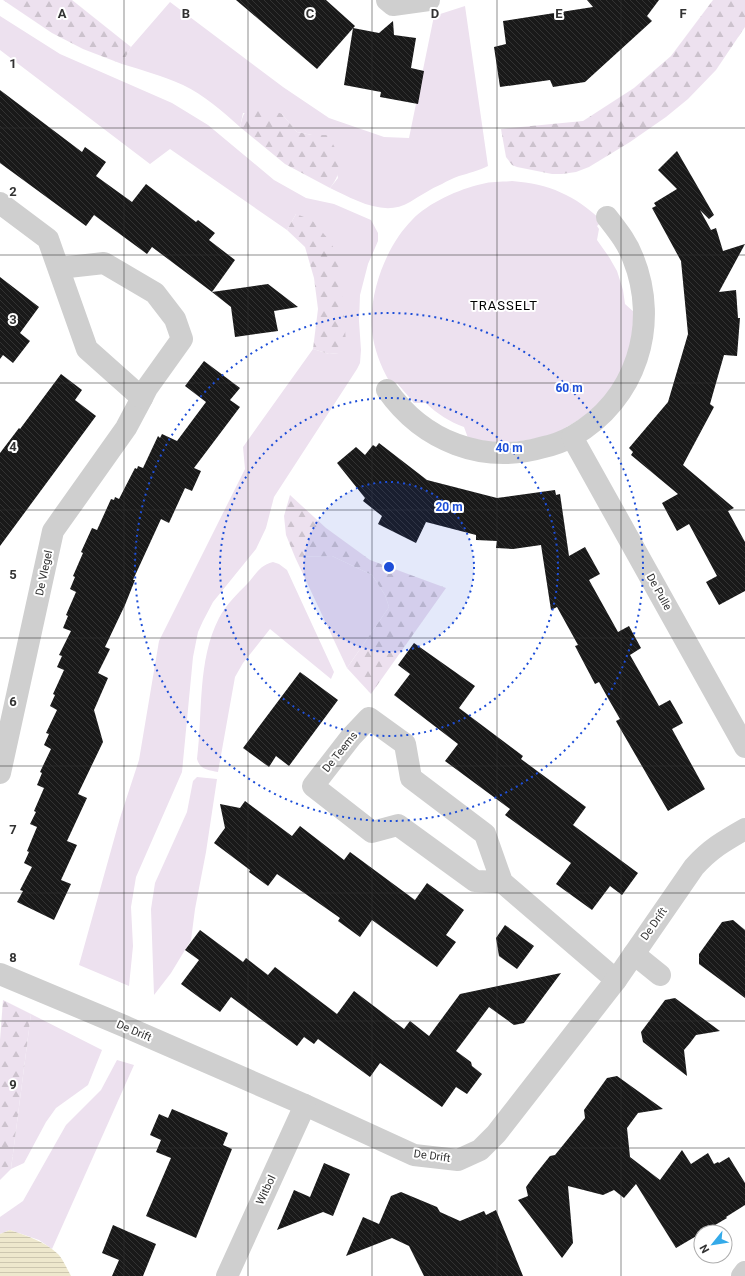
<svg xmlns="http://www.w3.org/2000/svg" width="745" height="1276" font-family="Roboto,sans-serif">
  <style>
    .green { fill: #ede1ef }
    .forest { fill: url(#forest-firs) }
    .water { fill: url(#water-rules) }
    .building { fill: url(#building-back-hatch) }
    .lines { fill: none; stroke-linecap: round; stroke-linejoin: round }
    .minor { stroke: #cfcfcf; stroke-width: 22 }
    .grid { fill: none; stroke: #323232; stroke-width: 1; stroke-opacity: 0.55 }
    .ring { fill: none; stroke: #1d4ed8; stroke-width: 2; stroke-dasharray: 2 4 }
    .labels { text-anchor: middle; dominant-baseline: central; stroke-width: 4; stroke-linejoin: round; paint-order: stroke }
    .street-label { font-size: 11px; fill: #323232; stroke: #fff }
    .quarter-label { font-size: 13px; letter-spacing: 1px; fill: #000; stroke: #fff }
    .grid-label { font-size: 13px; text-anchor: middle; font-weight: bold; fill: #323232; stroke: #fff; stroke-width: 4; stroke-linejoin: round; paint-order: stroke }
    .centre { fill: #1d4ed8; stroke: #fff; stroke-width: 2 }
    .ring-label { font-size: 12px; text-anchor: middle; font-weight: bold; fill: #1d4ed8; stroke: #fff; stroke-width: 4; stroke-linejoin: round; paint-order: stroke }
  </style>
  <defs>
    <pattern id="forest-firs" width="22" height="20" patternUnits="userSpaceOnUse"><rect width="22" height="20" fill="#ede1ef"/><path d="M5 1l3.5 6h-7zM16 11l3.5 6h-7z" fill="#ccc2cd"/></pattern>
    <pattern id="water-rules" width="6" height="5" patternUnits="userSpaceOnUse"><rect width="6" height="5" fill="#eee8cd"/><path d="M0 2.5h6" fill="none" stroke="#cdc7b0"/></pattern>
    <pattern id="building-back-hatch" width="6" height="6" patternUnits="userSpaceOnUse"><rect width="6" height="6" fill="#191919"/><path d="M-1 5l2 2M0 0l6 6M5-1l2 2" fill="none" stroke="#323232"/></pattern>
  </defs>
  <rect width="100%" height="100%" fill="#fff"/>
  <g class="green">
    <path d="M170 2 283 87 329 118 384 137 409 138 434 16 465 6 488 166C478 171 469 173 459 176 453 178 447 181 442 184 430 189 420 196 410 202 384 218 354 199 330 188L338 178 328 135H312L297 132 282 114 243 113 240 127C222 111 204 95 183 85 163 76 142 70 122 64L131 47Z"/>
    <polygon points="0,16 60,54 172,103 208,125 274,180 306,198 334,204 371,220 378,233 378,241 368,264 360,295 359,321 361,350 360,363 357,369 274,497 266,528 256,549 213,602 203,621 198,632 193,657 182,772 136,877 131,907 133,946 129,986 79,965 120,818 139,760 159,641 245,469 243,447 313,349 329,354 339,353 296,214 287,230 170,149 150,164 0,50"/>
    <path d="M512 181C549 184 575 195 602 221L597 226 599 229 597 240 609 257 617 271 623 290 625 304 635 313 632 346 618 381 593 411 552 436 502 444 468 438 464 427C450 422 437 414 426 403H414L397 383 392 386C383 371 376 355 373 338 366 299 385 247 412 220 428 203 459 189 482 184 491 181 502 182 512 181Z"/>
    <polygon points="332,556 372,575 385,595 389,607 347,668 295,557"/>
    <path d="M273 562 279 564 287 570 334 672 331 679 270 629 243 663 235 677 218 772C209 770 200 770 197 759 203 713 197 661 219 618 226 605 237 594 248 583 256 574 260 565 273 562Z"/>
    <polygon points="197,777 217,779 206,852 195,909 191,940 171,973 154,995 151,909 155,883 187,812 193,781"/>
    <polygon points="31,1014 102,1050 88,1085 56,1108 46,1122 24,1163 11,1169"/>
    <polygon points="117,1060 134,1065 52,1249 39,1240 10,1230 0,1234 0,1217 23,1201 66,1125 101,1090"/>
  </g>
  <g class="forest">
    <polygon points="3,0 72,0 131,47 122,64 83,49 52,33"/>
    <polygon points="713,0 745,0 745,27 716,70 688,99 666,117 630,142 589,167 576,172 562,174 552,174 517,167 512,165 506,157 501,129 583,121 634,88 671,56"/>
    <path d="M263 106 282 114 297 132 312 135H328C340 156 346 167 330 188L285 164 240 127C244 110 246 107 263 106Z"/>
    <polygon points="296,214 312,220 329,240 339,257 346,342 339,353 329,354 313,349 318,309 314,278 305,247 287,230"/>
    <polygon points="290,495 326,528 370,560 446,588 371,694 347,668 389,607 385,595 372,575 332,556 295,557 286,535 284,516"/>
    <polygon points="3,1000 31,1014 11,1169 0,1180 0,1040"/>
  </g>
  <path class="water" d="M10 1230C27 1236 44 1241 58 1254 63 1259 67 1269 71 1276H0V1234Z"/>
  <g class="building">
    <polygon points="236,0 326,0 355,26 317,69"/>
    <polygon points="587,0 659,0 647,16 652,21 585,82 553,87 550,80 500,87 494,47 506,44 503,21 593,7"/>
    <polygon points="393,21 394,35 416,38 411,68 424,71 418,104 380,97 381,92 344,85 353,28 379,33"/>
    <polygon points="0,90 82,152 85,147 106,162 96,176 132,202 146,184 196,222 198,220 215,233 209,240 235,260 212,292 152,247 147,254 94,215 86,226 0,163"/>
    <polygon points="677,151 714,215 709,219 700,210 711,230 716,228 723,251 745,244 719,292 736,290 738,318 740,318 737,356 724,355 710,404 714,407 683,465 734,508 728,511 745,542 745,591 719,605 706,582 717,576 689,524 677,531 662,503 678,494 631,455 633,452 629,448 668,402 688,334 681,261 652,208 656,206 654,203 677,189 658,170"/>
    <polygon points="0,277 39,307 20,333 30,341 13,363 3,355 0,359"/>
    <polygon points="268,284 298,307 274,311 278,331 235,337 231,307 212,292"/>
    <polygon points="204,361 240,388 230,400 240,407 194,468 201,471 192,491 185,488 169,523 161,519 133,580 135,580 125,605 105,647 110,649 98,673 108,678 94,710 103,742 78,794 87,798 67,841 77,845 61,880 71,884 54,920 17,902 23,891 20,890 32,867 24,863 29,852 27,851 37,827 30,824 36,812 34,811 44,788 37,785 42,773 40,772 51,749 44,745 49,734 46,733 57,710 50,706 55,695 53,694 64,670 57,667 62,656 59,655 71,631 63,628 68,616 66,615 76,592 70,589 75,577 73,576 83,553 81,552 92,528 97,530 111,499 114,500 115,497 119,499 135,468 137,469 138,466 143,468 158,436 160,438 162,434 177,441 206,402 185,386"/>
    <polygon points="61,374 82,390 75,400 96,416 0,546 0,453 19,428 20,429"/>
    <polygon points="379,443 427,480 497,498 555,490 556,495 560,494 569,556 585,547 600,574 589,580 618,632 629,626 641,648 630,655 659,706 670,700 677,712 683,723 672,729 705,789 668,811 617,723 616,721 620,719 609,700 599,682 595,684 575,646 578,645 557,607 551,610 541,545 513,549 496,548 497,541 476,540 476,535 426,522 416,543 378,524 382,516 363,501 365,498 337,463 356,447 365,455 373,445 376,447"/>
    <polygon points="414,643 475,686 459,708 523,756 521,759 586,807 573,825 638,873 622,895 610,886 592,910 556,884 571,863 505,815 510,809 445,761 458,744 394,695 410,674 398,665"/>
    <polygon points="300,672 338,700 289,766 276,756 269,767 243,748"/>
    <polygon points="245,801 292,836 300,826 344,860 350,852 415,900 427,883 464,910 446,935 456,942 437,967 372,920 360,937 338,921 340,918 277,874 268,886 249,872 250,870 214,843 225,828 220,804 240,808"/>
    <polygon points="733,920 745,930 745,998 699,964 699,954 722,922"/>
    <polygon points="505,925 534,946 517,969 499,956 496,938"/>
    <polygon points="200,930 243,962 246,958 268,975 275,967 337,1014 354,991 404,1029 410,1021 429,1036 460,994 561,973 524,1023 514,1025 489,1007 456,1051 471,1062 472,1066 482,1074 467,1094 456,1087 442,1107 380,1063 370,1077 318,1039 314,1044 304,1037 297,1046 231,997 220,1012 200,998 181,984 199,960 185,950"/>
    <polygon points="675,998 720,1031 696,1035 690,1043 684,1050 687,1076 643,1042 641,1032 665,1000"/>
    <polygon points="617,1076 663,1109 638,1113 627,1128 630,1157 660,1180 682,1150 691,1164 708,1153 714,1164 718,1162 719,1163 729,1157 745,1183 745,1205 726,1217 727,1218 676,1248 636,1184 624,1198 614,1190 603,1195 568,1186 573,1243 562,1258 518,1200 528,1196 526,1187 534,1176 550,1156 555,1155 585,1118 584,1110 607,1078"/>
    <polygon points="172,1109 228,1133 223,1145 232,1149 196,1238 146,1216 171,1158 156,1152 161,1140 150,1135 159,1114 168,1118"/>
    <polygon points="324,1163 350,1174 333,1216 323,1212 277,1230 294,1190 310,1197"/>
    <polygon points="401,1192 437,1207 440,1212 460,1221 484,1211 486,1215 496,1210 523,1276 424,1276 409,1246 392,1238 346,1256 363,1217 379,1224 391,1196"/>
    <polygon points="113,1225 156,1244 143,1276 112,1276 119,1260 102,1253"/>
  </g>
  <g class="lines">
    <g class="minor">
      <polyline points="387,0 393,5 429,0"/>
      <polyline points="0,203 48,239 87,349 142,398 126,428 53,531 0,773"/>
      <polyline points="59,268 104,263 155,293 175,319 182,339 147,388 142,398"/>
      <path d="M387 390C423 441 483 465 544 447 554 445 564 441 573 436 636 400 660 325 633 258 627 242 617 230 607 217"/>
      <polyline points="572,437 745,747"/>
      <polyline points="502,882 475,881 398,825 372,832 313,786 351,737 369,718 405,744 411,778 485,834 502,882 616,980"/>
      <polyline points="634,954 660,975"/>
      <path d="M0 974 124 1026 305 1105 414 1155 458 1160 480 1150 496 1134 616 980 694 867C710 849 724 841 745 829"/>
      <polyline points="227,1276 305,1105"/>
      <polyline points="742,1276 745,1272"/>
    </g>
  </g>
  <path class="grid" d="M124 0V1276M248 0V1276M372 0V1276M497 0V1276M621 0V1276M0 128H745M0 255H745M0 383H745M0 510H745M0 638H745M0 766H745M0 893H745M0 1021H745M0 1148H745"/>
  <circle cx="389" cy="567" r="85" fill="#1d4ed8" fill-opacity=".12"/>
  <g class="ring">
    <circle cx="389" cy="567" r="85"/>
    <circle cx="389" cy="567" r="169"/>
    <circle cx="389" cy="567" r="254"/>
  </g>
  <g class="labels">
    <g class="street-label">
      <text transform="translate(44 573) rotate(-78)">De Vlegel</text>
      <text transform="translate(659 592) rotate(61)">De Pulle</text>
      <text transform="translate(340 752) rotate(-51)">De Teems</text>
      <text transform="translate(654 924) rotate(-55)">De Drift</text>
      <text transform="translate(134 1031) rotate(23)">De Drift</text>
      <text transform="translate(432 1156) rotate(8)">De Drift</text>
      <text transform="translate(266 1190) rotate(-65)">Witbol</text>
    </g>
    <g class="quarter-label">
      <text x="504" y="305">TRASSELT</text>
    </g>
  </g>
  <g class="grid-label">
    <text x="62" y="18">A</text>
    <text x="186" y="18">B</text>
    <text x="310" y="18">C</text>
    <text x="435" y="18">D</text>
    <text x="559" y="18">E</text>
    <text x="683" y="18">F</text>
    <text x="13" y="68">1</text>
    <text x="13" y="196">2</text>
    <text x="13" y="324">3</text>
    <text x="13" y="451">4</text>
    <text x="13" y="579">5</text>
    <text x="13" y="706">6</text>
    <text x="13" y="834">7</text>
    <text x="13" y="962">8</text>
    <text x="13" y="1089">9</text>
  </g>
  <circle cx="389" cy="567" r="6" class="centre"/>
  <g class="ring-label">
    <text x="569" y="392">60 m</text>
    <text x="509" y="452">40 m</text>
    <text x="449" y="511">20 m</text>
  </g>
  <g transform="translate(713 1244) rotate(240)"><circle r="19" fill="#ffffff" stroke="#adadad"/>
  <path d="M0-3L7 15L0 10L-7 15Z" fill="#34aae9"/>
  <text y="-6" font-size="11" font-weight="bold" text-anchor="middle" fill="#323232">N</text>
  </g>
</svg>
